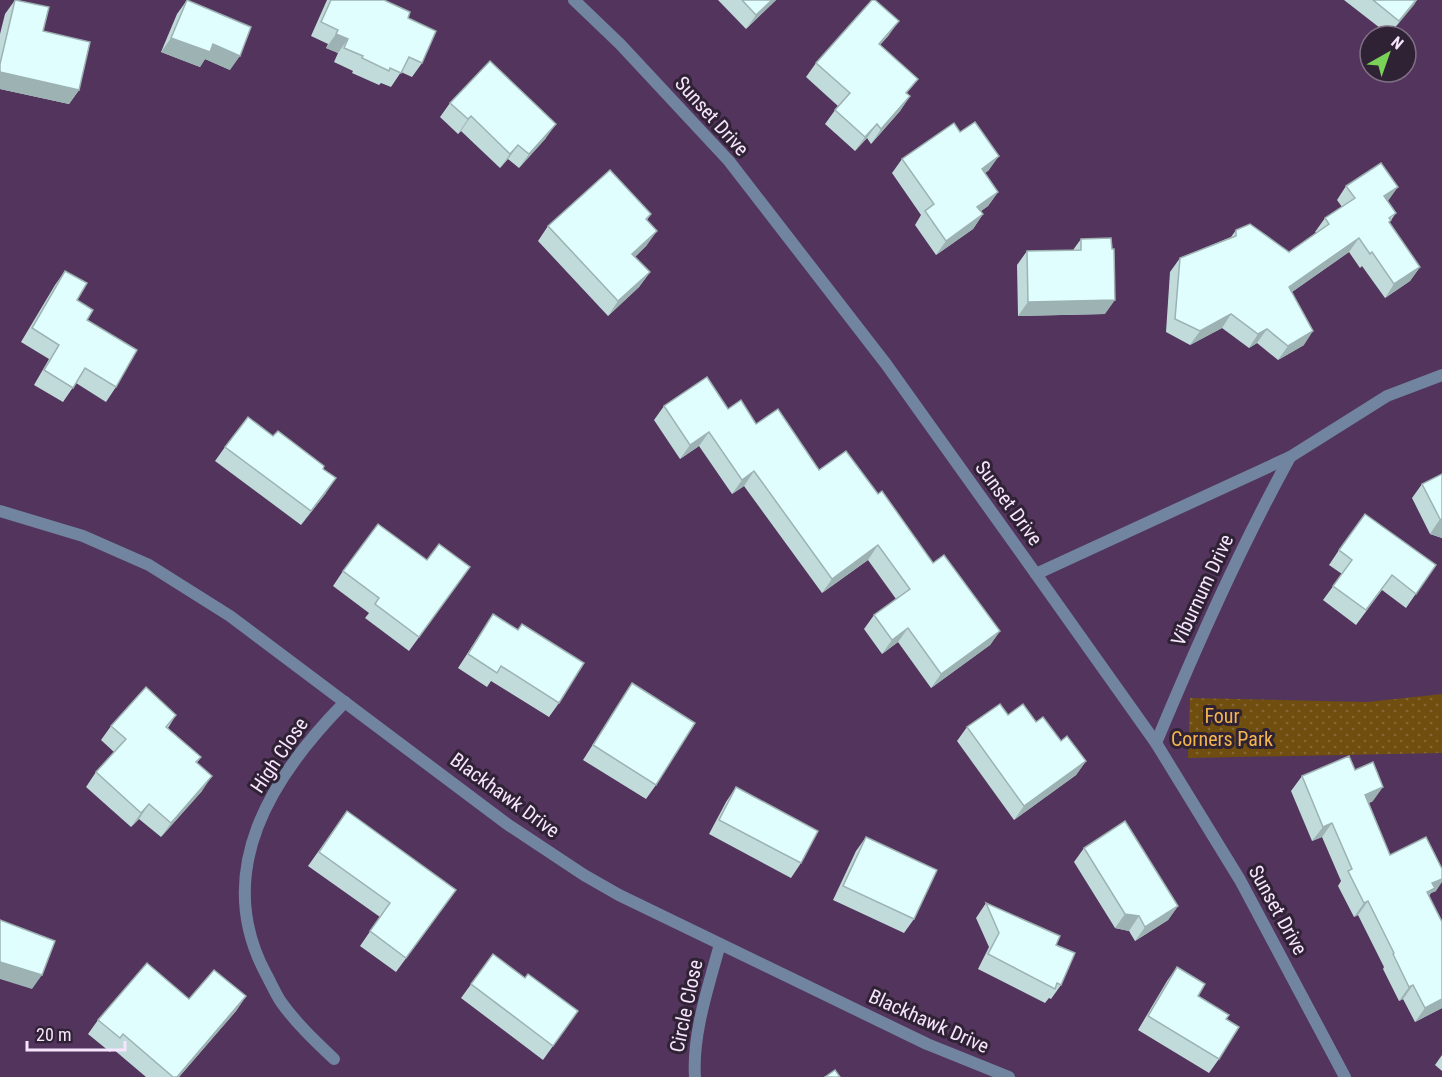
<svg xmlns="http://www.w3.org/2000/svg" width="1442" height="1077" font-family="'Roboto Condensed',sans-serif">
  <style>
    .park { fill: url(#park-dots) }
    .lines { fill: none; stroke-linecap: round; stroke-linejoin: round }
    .minor { stroke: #7184a0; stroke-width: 12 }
    .wall { fill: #c1dada }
    .shaded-wall { fill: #9db2b2 }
    .building { fill: #e0fefe; stroke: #9db2b2; stroke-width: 1.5 }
    .labels { text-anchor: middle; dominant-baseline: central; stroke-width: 6; stroke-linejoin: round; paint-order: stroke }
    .street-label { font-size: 20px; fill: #f7e5fd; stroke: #302235 }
    .park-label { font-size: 20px; fill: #f3b54e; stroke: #302235 }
  </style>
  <defs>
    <pattern id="park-dots" width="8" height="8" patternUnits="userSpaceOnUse" patternTransform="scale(1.5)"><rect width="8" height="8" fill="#6f4e0f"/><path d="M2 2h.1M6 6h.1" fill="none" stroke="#846733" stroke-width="1.8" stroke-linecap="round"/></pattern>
  </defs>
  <rect width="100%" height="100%" fill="#52345c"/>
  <polygon class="park" points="1442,694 1442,753 1188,758 1190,698 1367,702"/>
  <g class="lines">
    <g class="minor">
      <polyline points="574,0 620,44 729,161 886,364 1036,574 1156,743 1240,880 1345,1077"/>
      <polyline points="0,511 83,536 149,565 230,616 507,824 584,875 619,895 927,1044 1009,1077"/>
      <polyline points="1036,574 1290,457 1387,396 1442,375"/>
      <path d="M1156 743C1197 645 1239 550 1290 457"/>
      <path d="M334 1059C315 1041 296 1023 281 1002 275 993 271 983 266 974 211 871 272 776 345 702"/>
      <path d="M695 1077C692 1034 709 985 720 944"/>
    </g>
  </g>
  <g class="wall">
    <polygon points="15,0 79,90 69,104 0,89 0,34 5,14"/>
    <polygon points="187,0 230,70 205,59 200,67 161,52 177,14"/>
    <polygon points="327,0 384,0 408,18 422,63 412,77 401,72 391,87 381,83 379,85 352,73 353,71 334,62 338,53 326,48 328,44 311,36"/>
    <polygon points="718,0 776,0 746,29"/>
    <polygon points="1344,0 1417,0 1389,35"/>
    <polygon points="889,35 880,45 908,94 910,96 900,111 871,144 867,138 855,151 825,124 838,106 806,77 816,63"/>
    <polygon points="450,103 546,138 519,168 508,159 500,168 461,131 458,134 440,117"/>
    <polygon points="902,159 989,170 985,173 998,192 988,206 981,211 983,214 973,229 936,255 915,225 921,215 892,173"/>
    <polygon points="1346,186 1388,201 1396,213 1389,223 1420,267 1410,281 1385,298 1362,266 1360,268 1349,252 1292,292 1304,345 1278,360 1257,343 1249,348 1222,328 1190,345 1166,332 1170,272 1180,258 1231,237 1236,230 1289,252 1316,233 1315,232 1325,218 1342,207 1337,200"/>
    <polygon points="651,214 647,220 647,245 635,257 650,272 639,287 608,316 538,241 548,226"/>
    <polygon points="1081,239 1105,314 1018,316 1017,265 1027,251 1073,250"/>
    <polygon points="65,271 77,300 116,387 106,402 76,383 63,402 34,385 49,359 21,342 55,285"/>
    <polygon points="664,406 728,409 756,424 819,470 878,494 933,563 1000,631 990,645 931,688 898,642 882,654 864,629 874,615 896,599 868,560 822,593 744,486 732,494 699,446 680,459 654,420"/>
    <polygon points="273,436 323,469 326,493 301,525 215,461 225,447"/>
    <polygon points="1442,474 1442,538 1430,534 1412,498 1422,484"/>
    <polygon points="1339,550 1436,565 1406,608 1382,590 1356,625 1323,600 1342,574 1329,565"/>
    <polygon points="427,560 460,581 409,651 365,618 369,613 333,586 343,571"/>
    <polygon points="493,614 559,703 549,717 491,681 487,687 458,668"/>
    <polygon points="632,683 656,785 646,799 583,760"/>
    <polygon points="176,715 168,728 201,757 197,763 202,791 161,837 139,819 131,827 86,787 96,772 114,752 101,740 111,726"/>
    <polygon points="1008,715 1036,722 1086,761 1076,775 1014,820 957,741 967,727"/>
    <polygon points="1355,770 1373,801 1369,803 1390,855 1436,891 1431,893 1429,896 1442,921 1442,1008 1415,1022 1403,999 1399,1001 1383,969 1384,967 1358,915 1354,917 1338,886 1341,881 1322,837 1312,841 1291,791 1302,776"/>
    <polygon points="736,787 801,863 791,878 709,834 726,802"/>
    <polygon points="347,811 456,890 396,972 360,946 380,917 308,866"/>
    <polygon points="866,837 914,919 904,933 833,900 856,851"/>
    <polygon points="1084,848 1178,906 1168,920 1135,941 1129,931 1115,928 1074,862"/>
    <polygon points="986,903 1056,945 1061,985 1051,999 1049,998 1045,1003 978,969 989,947 976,918"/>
    <polygon points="493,954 525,978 578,1011 543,1060 461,998"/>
    <polygon points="1177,967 1198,996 1226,1019 1219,1059 1209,1073 1138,1030 1167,981"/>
    <polygon points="246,996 236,1011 179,1077 146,1077 113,1049 110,1052 88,1034 98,1020 189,999"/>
    <polygon points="1442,1055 1442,1071 1435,1065"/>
  </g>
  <g class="shaded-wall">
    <polygon points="772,0 776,0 746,29 756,15"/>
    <polygon points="1416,0 1417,0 1414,5 1389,35"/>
    <polygon points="899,21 889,35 868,58 879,44"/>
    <polygon points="336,34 348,39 338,53 326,48"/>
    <polygon points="171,38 213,44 240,56 230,70 205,59 200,67 161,52"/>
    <polygon points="0,72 79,90 69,104 0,89"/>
    <polygon points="910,96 900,111 871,144 881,129"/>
    <polygon points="471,116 461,131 458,134 468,119"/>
    <polygon points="556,124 546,138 519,168 529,154"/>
    <polygon points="877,124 867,138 855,151 865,137"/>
    <polygon points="518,145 508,159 500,168 510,154"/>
    <polygon points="999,156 989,170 972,183 982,169"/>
    <polygon points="1398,187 1388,201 1384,196"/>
    <polygon points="998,192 988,206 967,221 977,207"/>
    <polygon points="983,214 973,229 936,255 946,241"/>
    <polygon points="657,231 647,245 622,269 632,254"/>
    <polygon points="1359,238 1349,252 1279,301 1289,287"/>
    <polygon points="1420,267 1410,281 1385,298 1394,284"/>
    <polygon points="650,272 639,287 608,316 618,301"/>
    <polygon points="1115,300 1105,314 1018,316 1028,302"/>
    <polygon points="1231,314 1222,328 1190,345 1200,331"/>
    <polygon points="1267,329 1257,343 1249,348 1258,334"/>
    <polygon points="1313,331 1304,345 1278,360 1288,346"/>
    <polygon points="709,432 699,446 680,459 690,445"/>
    <polygon points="754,471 744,486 732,494 742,480"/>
    <polygon points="336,478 326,493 301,525 311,511"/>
    <polygon points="1440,519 1442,520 1442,538 1430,534"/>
    <polygon points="878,545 868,560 822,593 832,579"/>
    <polygon points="908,628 898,642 882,654 892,640"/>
    <polygon points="1000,631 990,645 931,688 941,674"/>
    <polygon points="1086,761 1076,775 1014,820 1024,806"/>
    <polygon points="212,776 202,791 161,837 171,823"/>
    <polygon points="1383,787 1373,801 1355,809 1365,795"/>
    <polygon points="149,804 139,819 131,827 141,813"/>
    <polygon points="1332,823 1322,837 1312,841 1323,827"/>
    <polygon points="1442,879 1442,882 1436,891 1431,893 1425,902 1417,906 1432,883"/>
    <polygon points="1368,901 1358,915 1354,917 1364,903"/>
    <polygon points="1178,906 1168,920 1135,941 1145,927"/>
    <polygon points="1125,914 1139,916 1129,931 1115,928"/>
    <polygon points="0,962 42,975 32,989 0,979"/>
    <polygon points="1413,985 1403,999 1399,1001 1409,987"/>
    <polygon points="246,996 236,1011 179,1077 177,1077"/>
    <polygon points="1442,999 1442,1008 1415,1022 1425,1008"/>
  </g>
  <g class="building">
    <polygon points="15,0 49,7 43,31 90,42 79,90 0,72 0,64"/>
    <polygon points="187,0 251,27 240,56 213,44 210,52 171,38"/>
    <polygon points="331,0 384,0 410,12 408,18 436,31 422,63 409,57 401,73 390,68 389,71 362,58 363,56 344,48 348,39 336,34 338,30 321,22"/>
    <polygon points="742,0 772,0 756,15"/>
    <polygon points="872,0 875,0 899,21 879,44 918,79 906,93 910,96 881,129 877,124 865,137 835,110 850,93 816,63"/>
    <polygon points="1373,0 1416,0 1399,21"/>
    <polygon points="490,61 556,124 529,154 518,145 510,154 471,116 468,119 450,103"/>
    <polygon points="975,122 999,156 982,169 998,192 977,207 983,214 946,241 925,211 934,204 902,159 954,123 960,132"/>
    <polygon points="1381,163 1398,187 1384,196 1396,213 1389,218 1391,220 1389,222 1420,267 1394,284 1372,252 1370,254 1359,238 1289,287 1313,331 1288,346 1267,329 1258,334 1231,314 1200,331 1175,319 1180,258 1236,236 1236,230 1250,224 1289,252 1329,224 1325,218 1355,198 1346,186"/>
    <polygon points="610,170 651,214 646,219 657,231 632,254 650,272 618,301 548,226"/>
    <polygon points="1111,238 1112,249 1114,249 1115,300 1028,302 1027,251 1081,250 1081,239"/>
    <polygon points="65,271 87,283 77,300 93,310 87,320 137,350 116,387 85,368 73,388 44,370 59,345 32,328"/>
    <polygon points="707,377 728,409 741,400 756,424 778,409 819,470 846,451 878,494 882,491 933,563 944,555 1000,631 941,674 908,628 892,640 874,615 910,589 878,545 832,579 754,471 742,480 709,432 690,445 664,406"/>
    <polygon points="248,417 273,436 278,431 324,466 323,469 336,478 311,511 225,447"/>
    <polygon points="1442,474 1442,520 1440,519 1422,484"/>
    <polygon points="1365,514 1436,565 1416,594 1392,575 1366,610 1333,586 1352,560 1339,550"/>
    <polygon points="378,524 427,560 439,544 470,567 419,637 375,604 379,598 343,571"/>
    <polygon points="493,614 518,630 522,624 584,663 559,703 501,666 497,673 468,654"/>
    <polygon points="632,683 695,723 656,785 593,745"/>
    <polygon points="146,687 176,715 166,727 201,757 196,762 212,776 171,823 149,804 141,813 96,772 126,739 111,726"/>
    <polygon points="1000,704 1008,715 1023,704 1036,722 1043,717 1061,741 1067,736 1086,761 1024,806 967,727"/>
    <polygon points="1349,756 1355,770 1373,762 1383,787 1365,795 1390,855 1426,837 1442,869 1442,879 1432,883 1435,888 1427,892 1442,922 1442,999 1425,1008 1413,985 1409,987 1393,954 1394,953 1368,901 1364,903 1348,871 1352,869 1332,823 1323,827 1302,776"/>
    <polygon points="736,787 818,831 801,863 719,820"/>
    <polygon points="347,811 456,890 406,958 370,931 390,903 319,852"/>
    <polygon points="1125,821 1178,906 1145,927 1139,916 1125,914 1084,848"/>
    <polygon points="866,837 937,870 914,919 843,886"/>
    <polygon points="986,903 1060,936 1056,945 1075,953 1061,985 1057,983 1055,989 988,954 999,933"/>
    <polygon points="0,920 55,941 42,975 0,962"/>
    <polygon points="493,954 525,978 528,974 578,1011 553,1046 471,984"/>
    <polygon points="147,963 189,999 214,970 246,996 177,1077 173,1077 123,1034 120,1038 98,1020"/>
    <polygon points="1177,967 1205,984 1198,996 1229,1015 1226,1019 1239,1027 1219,1059 1148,1016"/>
    <polygon points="835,1070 840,1077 825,1077"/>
  </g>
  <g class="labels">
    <g class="street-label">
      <text transform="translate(712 116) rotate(48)">Sunset Drive</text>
      <text transform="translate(1009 503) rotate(54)">Sunset Drive</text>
      <text transform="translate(1202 590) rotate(-65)">Viburnum Drive</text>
      <text transform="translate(279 755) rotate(-56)">High Close</text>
      <text transform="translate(505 795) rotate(36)">Blackhawk Drive</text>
      <text transform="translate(1278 910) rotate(61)">Sunset Drive</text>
      <text transform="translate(686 1006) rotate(-78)">Circle Close</text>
      <text transform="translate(929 1021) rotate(24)">Blackhawk Drive</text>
    </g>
    <g class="park-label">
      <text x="1222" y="716">Four<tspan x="1222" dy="23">Corners Park</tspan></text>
    </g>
  </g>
  <g transform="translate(1388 54) rotate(40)"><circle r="28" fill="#302235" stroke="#807085" stroke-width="1.5"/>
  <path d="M0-4.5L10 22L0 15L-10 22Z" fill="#7ad157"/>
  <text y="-9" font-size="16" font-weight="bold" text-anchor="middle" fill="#f7e5fd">N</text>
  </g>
  <path d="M27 1041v9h98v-9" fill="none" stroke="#f7e5fd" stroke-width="3"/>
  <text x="36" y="1041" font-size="18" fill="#f7e5fd" stroke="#302235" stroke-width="4.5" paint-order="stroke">20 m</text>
</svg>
